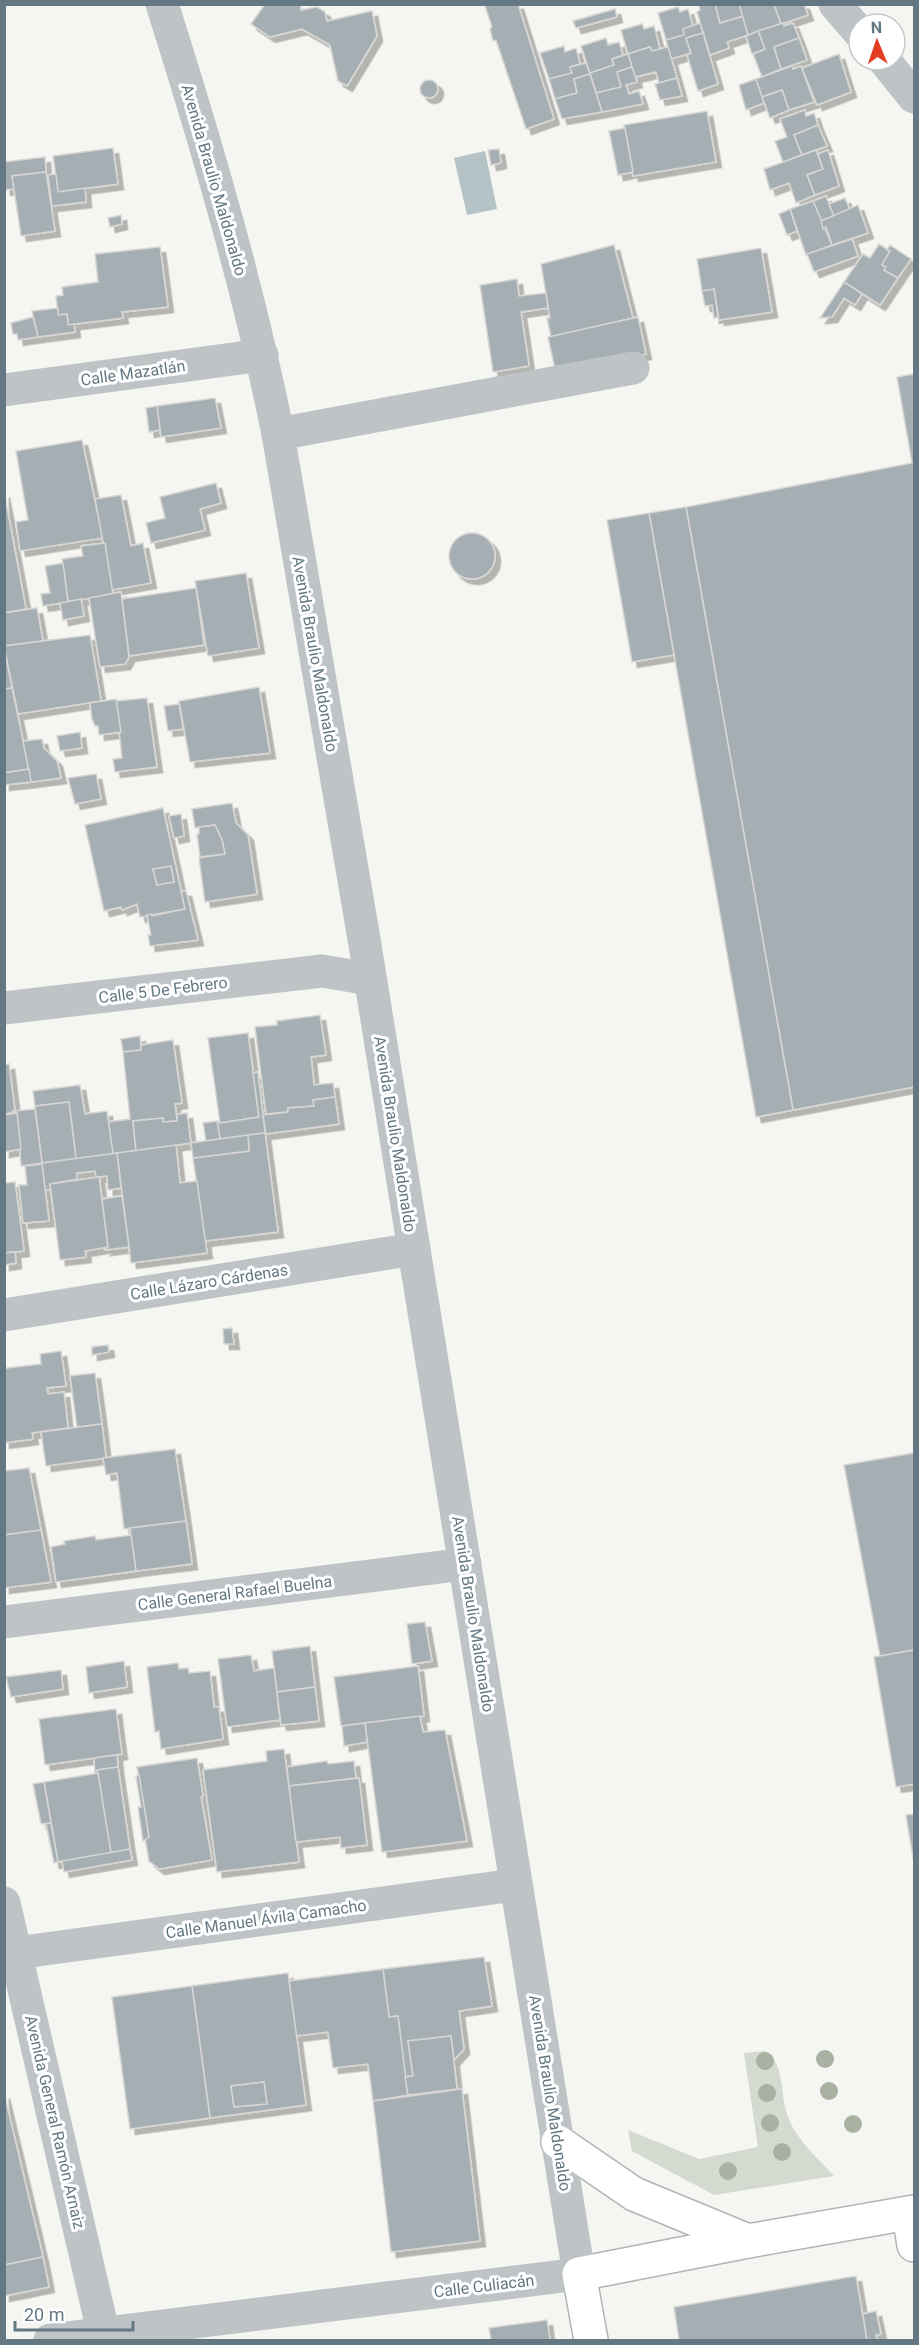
<svg xmlns="http://www.w3.org/2000/svg" width="919" height="2345" font-family="Roboto,sans-serif">
  <style>
    .green { fill: #d5dad1 }
    .water { fill: #b5c3c6 }
    .building { fill: #a5afb3; stroke: #d7d6d4; stroke-width: 1.5; fill-rule: evenodd; filter: url(#shadow) }
    .lines { fill: none; stroke-linecap: round; stroke-linejoin: round }
    .major-casing { stroke: #afb5b8; stroke-width: 36 }
    .minor { stroke: #bec3c6; stroke-width: 33 }
    .major { stroke: #fff; stroke-width: 33 }
    .tree { fill: #a9b1a3 }
    .labels { text-anchor: middle; dominant-baseline: central; stroke-width: 6; stroke-linejoin: round; paint-order: stroke }
    .street-label { font-size: 16px; fill: #647883; stroke: #fff }
  </style>
  <defs>
    <filter id="shadow"><feDropShadow dx="5.5" dy="5.5" stdDeviation="0" flood-color="#0004"/></filter>
  </defs>
  <rect width="100%" height="100%" fill="#f5f5f1"/>
  <path class="green" d="M765 2051C785 2062 780 2094 787 2114 795 2139 817 2157 834 2176L714 2195 632 2151 628 2130 699 2159 758 2147 744 2053Z"/>
  <polygon class="water" points="485,151 497,209 467,215 454,158"/>
  <g class="building">
    <polygon points="265,4 300,4 301,10 317,7 325,12 327,21 372,11 377,36 347,86 338,81 330,45 302,29 270,37 251,24"/>
    <polygon points="490,4 518,4 554,119 526,129 496,40 493,41 490,29 492,27 485,6"/>
    <polygon points="699,4 715,4 720,23 743,16 748,35 727,42 729,48 710,55 697,12 700,10"/>
    <polygon points="715,4 739,4 743,16 720,23"/>
    <polygon points="739,4 774,4 781,24 748,35"/>
    <polygon points="774,4 804,4 808,15 781,24"/>
    <polygon points="678,7 680,12 688,9 693,26 683,29 684,35 666,40 658,13"/>
    <polygon points="615,9 617,17 576,28 573,21"/>
    <polygon points="700,23 703,33 686,38 691,53 671,59 666,40 684,35 683,29"/>
    <polygon points="783,23 784,26 793,23 799,38 774,47 781,69 762,77 753,54 765,49 758,31"/>
    <polygon points="642,24 644,29 654,26 660,49 652,51 650,47 628,54 621,30"/>
    <polygon points="758,31 765,49 752,54 746,36"/>
    <polygon points="703,33 718,84 698,91 687,55 691,53 686,38"/>
    <polygon points="606,38 608,45 619,42 623,55 612,59 614,65 590,73 581,46"/>
    <polygon points="799,38 807,60 781,69 774,47"/>
    <polygon points="564,46 565,52 576,48 580,64 570,67 572,73 549,79 540,53"/>
    <polygon points="650,47 652,51 668,47 677,78 659,83 656,72 635,77 628,54"/>
    <polygon points="628,54 632,67 617,72 621,87 596,93 590,73 614,65 612,59"/>
    <polygon points="839,54 851,92 817,105 802,68"/>
    <polygon points="586,63 590,74 574,79 577,93 555,99 549,79 572,73 570,67"/>
    <polygon points="792,66 793,69 801,66 814,102 789,110 782,90 762,97 756,79"/>
    <polygon points="632,67 637,82 626,85 629,94 639,91 643,104 602,112 596,93 621,87 617,72"/>
    <polygon points="590,74 602,112 562,119 555,99 577,93 574,79"/>
    <polygon points="677,78 682,96 660,100 655,84"/>
    <polygon points="756,79 764,103 746,110 739,85"/>
    <circle cx="429" cy="89" r="9"/>
    <polygon points="782,90 789,110 770,118 762,97"/>
    <polygon points="805,110 806,116 814,113 818,125 794,135 802,155 783,162 775,141 787,137 780,119"/>
    <polygon points="707,111 716,162 633,176 624,125"/>
    <polygon points="818,125 827,146 802,155 794,135"/>
    <polygon points="625,128 633,172 618,175 609,131"/>
    <polygon points="113,148 118,184 58,192 53,156"/>
    <polygon points="499,149 501,163 491,165 488,150"/>
    <polygon points="816,150 823,169 807,175 815,195 796,203 789,183 770,190 764,169"/>
    <polygon points="828,150 839,186 815,195 807,175 823,169 818,154"/>
    <polygon points="45,157 46,172 12,176 14,189 5,190 4,162"/>
    <polygon points="46,172 55,231 21,236 12,176"/>
    <polygon points="56,174 58,192 85,188 86,202 52,206 48,175"/>
    <polygon points="826,196 834,216 821,221 813,201"/>
    <polygon points="845,198 850,210 834,216 829,204"/>
    <polygon points="813,201 832,245 806,255 790,209"/>
    <polygon points="858,205 868,233 832,245 826,227 823,229 821,221"/>
    <polygon points="790,209 797,231 787,235 779,214"/>
    <polygon points="121,215 122,224 110,227 108,218"/>
    <polygon points="852,239 858,256 814,272 807,254"/>
    <polygon points="879,244 890,251 882,265 886,267 884,270 898,278 880,305 844,282 863,254 870,258"/>
    <polygon points="614,245 633,318 551,337 547,318 550,318 541,264"/>
    <polygon points="890,245 911,259 898,278 884,270 886,267 882,265 890,251 887,250"/>
    <polygon points="160,247 168,307 122,312 123,318 68,325 67,314 58,315 56,296 63,295 62,287 98,282 95,254"/>
    <polygon points="761,248 772,312 719,320 714,289 702,291 697,259"/>
    <polygon points="517,279 519,296 546,293 548,308 521,312 529,366 493,372 480,285"/>
    <polygon points="844,282 862,294 855,305 844,298 832,317 820,318"/>
    <polygon points="714,289 718,317 714,318 712,305 705,306 702,291"/>
    <polygon points="58,308 58,315 67,314 68,325 74,324 75,332 38,337 32,311"/>
    <polygon points="33,317 38,337 18,340 17,334 13,334 11,323"/>
    <polygon points="638,317 646,354 556,374 548,337"/>
    <polygon points="914,374 914,1087 793,1110 686,507 912,463 897,377"/>
    <polygon points="215,398 221,428 161,437 157,406"/>
    <polygon points="157,406 160,430 149,432 146,408"/>
    <polygon points="82,440 103,538 20,551 16,522 28,520 16,451"/>
    <polygon points="216,483 221,503 200,509 205,530 151,543 146,523 165,518 160,497"/>
    <polygon points="4,492 26,609 4,613"/>
    <polygon points="121,495 131,546 143,543 151,583 112,590 95,499"/>
    <polygon points="686,507 793,1110 756,1117 649,513"/>
    <polygon points="649,513 674,655 632,662 607,520"/>
    <circle cx="472" cy="556" r="23"/>
    <polygon points="105,543 113,594 68,602 62,559 83,556 81,546"/>
    <polygon points="63,563 68,602 43,606 41,594 50,593 45,566"/>
    <polygon points="246,573 259,648 208,656 195,581"/>
    <polygon points="196,588 204,645 129,656 122,599"/>
    <polygon points="121,592 129,657 125,664 100,667 89,598"/>
    <polygon points="81,599 84,616 63,620 60,603"/>
    <polygon points="37,608 43,641 4,646 4,613"/>
    <polygon points="90,635 101,701 18,714 4,646"/>
    <polygon points="4,647 12,688 4,689"/>
    <polygon points="259,687 270,753 190,762 179,701"/>
    <polygon points="12,688 29,769 4,773 4,689"/>
    <polygon points="147,698 157,767 115,772 113,759 122,758 116,701"/>
    <polygon points="116,699 121,732 99,735 98,726 95,726 92,719 90,703"/>
    <polygon points="179,704 183,729 168,731 164,706"/>
    <polygon points="80,732 82,748 60,751 57,736"/>
    <polygon points="42,739 44,748 57,761 61,778 31,782 23,741"/>
    <polygon points="29,769 31,782 4,785 4,773"/>
    <polygon points="96,774 101,799 75,804 68,778"/>
    <polygon points="232,803 236,823 248,835 257,894 205,902 199,858 225,854 222,840 215,825 195,828 192,809"/>
    <path d="M163 808 185 909 140 917 137 904 122 910 121 907 104 911 85 825ZM171 866 174 882 157 885 153 869Z"/>
    <polygon points="181,814 184,836 174,838 169,816"/>
    <polygon points="215,825 222,840 225,854 200,857 197,834 199,834 199,827"/>
    <polygon points="171,866 174,882 157,885 153,869"/>
    <polygon points="181,891 186,891 198,940 150,946 148,935 151,935 147,915 151,914 152,916 185,909"/>
    <polygon points="320,1015 326,1055 311,1057 314,1085 333,1083 335,1097 313,1100 314,1106 288,1108 288,1112 266,1114 255,1027 277,1025 277,1021"/>
    <polygon points="248,1033 259,1117 220,1123 208,1038"/>
    <polygon points="140,1036 141,1050 123,1052 121,1039"/>
    <polygon points="173,1040 182,1103 175,1104 177,1121 163,1122 163,1118 133,1121 136,1151 113,1154 108,1122 130,1119 123,1052 141,1050 141,1045"/>
    <polygon points="9,1064 15,1111 4,1115 4,1065"/>
    <polygon points="258,1072 265,1133 220,1139 217,1121 220,1123 259,1117 253,1073"/>
    <polygon points="80,1085 85,1114 107,1111 113,1154 76,1159 69,1102 35,1106 33,1091"/>
    <polygon points="335,1097 339,1124 266,1134 263,1115 288,1112 288,1108 314,1106 313,1100"/>
    <polygon points="69,1102 76,1159 42,1163 35,1106"/>
    <polygon points="35,1109 42,1163 21,1166 17,1113 14,1111"/>
    <polygon points="17,1113 21,1149 4,1152 4,1115"/>
    <polygon points="187,1113 191,1143 136,1151 133,1121 163,1118 163,1122 177,1121 177,1114"/>
    <polygon points="217,1121 220,1139 206,1141 203,1123"/>
    <polygon points="265,1133 278,1232 205,1241 193,1158 249,1151 248,1135"/>
    <polygon points="248,1135 249,1151 193,1158 191,1143"/>
    <polygon points="176,1145 180,1183 197,1181 207,1253 131,1263 117,1153"/>
    <polygon points="117,1153 121,1188 108,1190 107,1176 96,1177 95,1171 77,1173 77,1179 50,1184 50,1190 45,1190 42,1163"/>
    <polygon points="42,1164 49,1221 23,1223 19,1185 27,1185 25,1166"/>
    <polygon points="99,1177 108,1247 85,1251 86,1257 60,1260 50,1184"/>
    <polygon points="15,1182 24,1251 4,1253 4,1183"/>
    <polygon points="122,1196 129,1247 105,1250 108,1247 102,1199"/>
    <polygon points="15,1252 16,1263 4,1265 4,1253"/>
    <polygon points="232,1328 234,1344 224,1344 223,1329"/>
    <polygon points="108,1345 109,1352 92,1355 92,1347"/>
    <polygon points="61,1351 66,1386 47,1388 48,1394 64,1392 68,1428 32,1433 33,1439 4,1443 4,1371 7,1368 41,1364 40,1354"/>
    <polygon points="95,1373 102,1424 77,1427 70,1376"/>
    <polygon points="102,1424 106,1458 46,1466 41,1432"/>
    <polygon points="175,1449 186,1521 124,1529 117,1473 106,1475 103,1458"/>
    <polygon points="914,1453 914,1650 880,1656 844,1465"/>
    <polygon points="29,1468 41,1530 4,1535 4,1471"/>
    <polygon points="186,1521 192,1564 136,1571 130,1528"/>
    <polygon points="41,1530 51,1582 4,1588 4,1535"/>
    <polygon points="131,1535 136,1571 56,1582 51,1547 65,1544 64,1541 95,1536 96,1540"/>
    <polygon points="425,1622 432,1661 412,1664 407,1624"/>
    <polygon points="310,1646 315,1687 277,1692 272,1651"/>
    <polygon points="914,1650 914,1784 896,1787 874,1657"/>
    <polygon points="251,1655 254,1671 274,1668 280,1720 227,1727 218,1659"/>
    <polygon points="124,1661 127,1687 89,1693 86,1667"/>
    <polygon points="178,1663 179,1669 188,1668 189,1673 210,1671 214,1707 219,1707 223,1739 161,1749 159,1731 155,1732 147,1667"/>
    <polygon points="418,1666 424,1716 341,1726 334,1677"/>
    <polygon points="61,1670 63,1689 11,1697 6,1677"/>
    <polygon points="315,1687 319,1721 281,1725 277,1692"/>
    <polygon points="116,1709 122,1754 45,1765 39,1719"/>
    <polygon points="420,1716 423,1732 445,1730 467,1841 382,1852 365,1723"/>
    <polygon points="365,1723 367,1742 344,1746 342,1726"/>
    <polygon points="284,1749 299,1862 217,1872 203,1770 267,1761 266,1751"/>
    <polygon points="117,1755 118,1767 97,1770 98,1773 95,1773 94,1758"/>
    <polygon points="197,1758 203,1796 201,1797 212,1860 159,1869 149,1861 145,1838 149,1837 137,1767"/>
    <polygon points="327,1761 328,1764 354,1761 356,1778 289,1786 287,1767"/>
    <polygon points="118,1767 130,1849 111,1853 97,1770"/>
    <polygon points="98,1773 111,1853 58,1862 44,1782"/>
    <polygon points="139,1775 149,1837 143,1841 138,1807 141,1807 136,1776"/>
    <polygon points="359,1778 367,1845 341,1848 340,1837 296,1842 289,1786"/>
    <polygon points="44,1782 51,1823 41,1824 33,1784"/>
    <polygon points="914,1814 914,1864 906,1815"/>
    <polygon points="51,1823 58,1862 54,1863 46,1824"/>
    <polygon points="130,1849 132,1860 64,1872 62,1861"/>
    <polygon points="484,1957 492,2006 459,2011 464,2049 454,2060 451,2036 408,2041 413,2076 405,2077 398,2016 389,2017 383,1969"/>
    <polygon points="383,1969 389,2017 398,2016 408,2095 373,2101 368,2064 333,2068 328,2032 296,2036 289,1981"/>
    <path d="M288 1973 306 2105 210 2118 192 1986ZM264 2082 267 2104 234 2107 231 2086Z"/>
    <polygon points="192,1986 210,2118 130,2129 112,1997"/>
    <polygon points="451,2036 457,2089 408,2095 405,2077 413,2076 408,2041"/>
    <polygon points="264,2082 267,2104 234,2107 231,2086"/>
    <polygon points="462,2089 480,2241 391,2252 373,2101"/>
    <polygon points="4,2093 43,2257 4,2265"/>
    <polygon points="43,2257 49,2287 4,2296 4,2265"/>
    <polygon points="856,2276 867,2340 679,2340 674,2307"/>
    <polygon points="876,2311 881,2334 876,2335 877,2340 867,2340 863,2314"/>
    <polygon points="547,2320 550,2340 491,2340 489,2328"/>
  </g>
  <g class="lines">
    <defs>
      <g id="major">
        <polyline points="558,2142 634,2194 748,2241"/>
        <polyline points="909,2214 914,2245"/>
        <polyline points="591,2340 579,2274 748,2241 914,2212"/>
      </g>
    </defs>
    <use href="#major" class="major-casing"/>
    <g class="minor">
      <polyline points="835,4 859,32"/>
      <polyline points="884,60 914,97"/>
      <polyline points="4,390 262,355"/>
      <polyline points="278,434 633,368"/>
      <polyline points="4,1008 322,971 370,979"/>
      <polyline points="4,1315 414,1249"/>
      <polyline points="4,1622 465,1564"/>
      <polyline points="4,1903 105,2340"/>
      <polyline points="16,1953 515,1885"/>
      <path d="M50 2340 579 2274 364 939 278 434C249 289 207 146 162 4"/>
    </g>
    <use href="#major" class="major"/>
  </g>
  <g class="tree">
    <circle cx="825" cy="2059" r="9"/>
    <circle cx="765" cy="2061" r="9"/>
    <circle cx="829" cy="2091" r="9"/>
    <circle cx="767" cy="2093" r="9"/>
    <circle cx="770" cy="2123" r="9"/>
    <circle cx="853" cy="2124" r="9"/>
    <circle cx="782" cy="2152" r="9"/>
    <circle cx="728" cy="2171" r="9"/>
  </g>
  <g class="labels">
    <g class="street-label">
      <text transform="translate(214 180) rotate(74)">Avenida Braulio Maldonaldo</text>
      <text transform="translate(133 373) rotate(-8)">Calle Mazatlán</text>
      <text transform="translate(315 654) rotate(80)">Avenida Braulio Maldonaldo</text>
      <text transform="translate(163 990) rotate(-7)">Calle 5 De Febrero</text>
      <text transform="translate(395 1134) rotate(81)">Avenida Braulio Maldonaldo</text>
      <text transform="translate(209 1282) rotate(-9)">Calle Lázaro Cárdenas</text>
      <text transform="translate(235 1593) rotate(-7)">Calle General Rafael Buelna</text>
      <text transform="translate(473 1614) rotate(81)">Avenida Braulio Maldonaldo</text>
      <text transform="translate(266 1919) rotate(-8)">Calle Manuel Ávila Camacho</text>
      <text transform="translate(550 2093) rotate(81)">Avenida Braulio Maldonaldo</text>
      <text transform="translate(55 2122) rotate(77)">Avenida General Ramón Arnaiz</text>
      <text transform="translate(484 2286) rotate(-7)">Calle Culiacán</text>
    </g>
  </g>
  <rect width="919" height="2345" fill="none" stroke="#647883" stroke-width="12"/>
  <g transform="translate(877 42) rotate(358)"><circle r="28" fill="#ffffff" stroke="#c1c9cd" stroke-width="1.5"/>
  <path d="M0-4.5L10 22L0 15L-10 22Z" fill="#e33e24"/>
  <text y="-9" font-size="16" font-weight="bold" text-anchor="middle" fill="#647883">N</text>
  </g>
  <path d="M15 2321v9h118v-9" fill="none" stroke="#647883" stroke-width="3"/>
  <text x="24" y="2321" font-size="18" fill="#647883" stroke="#ffffff" stroke-width="4.5" paint-order="stroke">20 m</text>
</svg>
